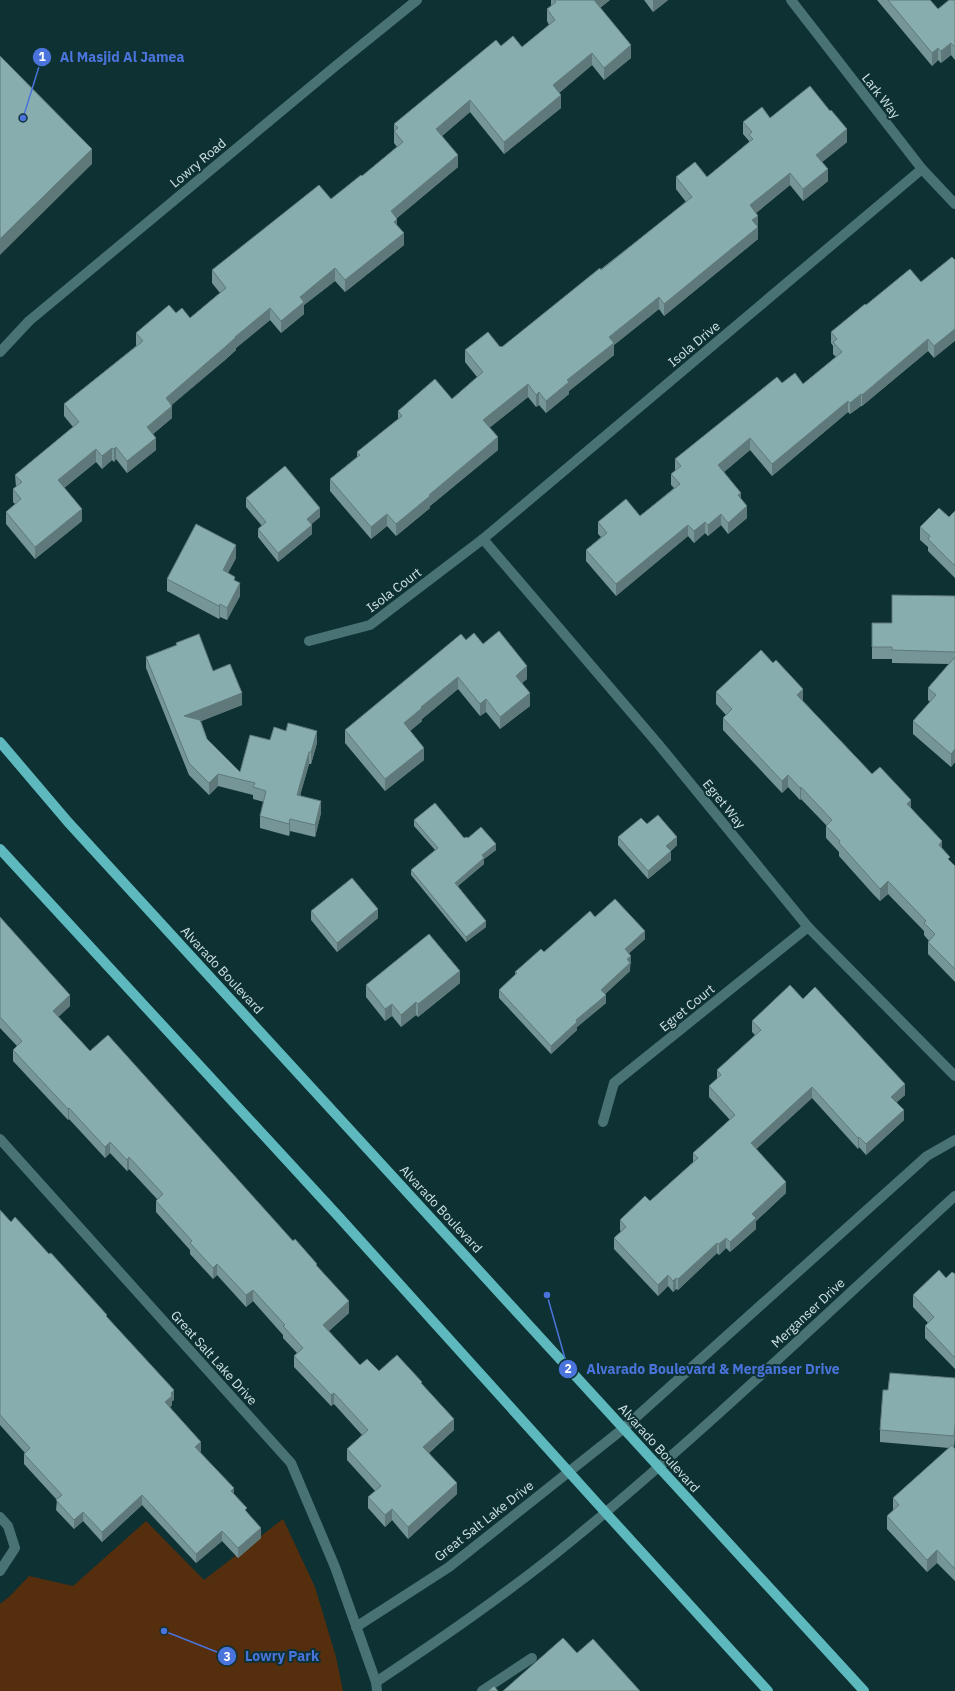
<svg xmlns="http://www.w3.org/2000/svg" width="955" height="1691" font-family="'IBM Plex Sans',sans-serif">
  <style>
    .green { fill: #552e0e }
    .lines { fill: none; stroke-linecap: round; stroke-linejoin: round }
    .minor { stroke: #497275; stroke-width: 10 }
    .major { stroke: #5db9be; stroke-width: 10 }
    .wall { fill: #759596 }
    .shaded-wall { fill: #5f797a }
    .building { fill: #88adaf; stroke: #5f797a }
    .labels { text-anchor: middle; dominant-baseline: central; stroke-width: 4; stroke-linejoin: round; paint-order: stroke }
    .street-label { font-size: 13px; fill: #d1e4e5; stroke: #0e3133 }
    .leader { fill: none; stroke: #4a74db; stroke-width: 1.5 }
    .callout-dot { fill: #4a74db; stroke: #0e3133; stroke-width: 1.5 }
    .mark-label { font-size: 12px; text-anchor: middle; font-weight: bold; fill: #fff }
    .callout-label { font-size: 14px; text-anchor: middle; font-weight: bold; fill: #4a74db; stroke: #0e3133; stroke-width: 4; stroke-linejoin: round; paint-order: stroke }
  </style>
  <rect width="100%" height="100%" fill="#0e3133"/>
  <polygon class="green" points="283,1519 315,1587 336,1657 343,1691 0,1691 0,1604 10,1596 29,1576 73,1586 146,1521 204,1580"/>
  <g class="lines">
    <g class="minor">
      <polyline points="791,0 922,169 955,204"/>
      <polyline points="0,352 29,321 338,64 417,0"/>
      <polyline points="483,539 659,745 808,927 955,1076"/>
      <polyline points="309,641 370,625 483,539 922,169"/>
      <polyline points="603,1122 614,1083 808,927"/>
      <polyline points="0,1139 291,1463 335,1567 376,1682 377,1691"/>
      <polyline points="0,1517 8,1526 15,1548 0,1571"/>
      <polyline points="356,1627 449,1567 624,1428 927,1156 955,1140"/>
      <path d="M376 1682C442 1638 508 1593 570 1542 703 1433 828 1312 955 1196"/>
      <polyline points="482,1691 532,1658"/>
    </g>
    <g class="major">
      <polyline points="0,742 68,822 864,1691"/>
      <polyline points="0,849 339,1217 605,1512 768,1691"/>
    </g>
  </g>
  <g class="wall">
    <polygon points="551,0 610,0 600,8 631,58 604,80 592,65 559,93 561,108 504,154 470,112 442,136 458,167 397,218 397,225 404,245 345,292 335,281 304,305 304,314 281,333 270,320 236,348 236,350 225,360 171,405 172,418 153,434 156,450 127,473 116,459 114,462 112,460 102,469 96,462 64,488 82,521 35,559 6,524 6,512 15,504 13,502 13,489 16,487 15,475 73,427 64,416 64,404 136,346 136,333 176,313 190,318 220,293 212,283 212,270 331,199 362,176 397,147 394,143 394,124 501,46 522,47 549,25 547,21 547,9 551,6"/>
    <polygon points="644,0 668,0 653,12"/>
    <polygon points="877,0 930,0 938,9 955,0 955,60 951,55 941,63 938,60 932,66"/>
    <polygon points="770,118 847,142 822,162 828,181 803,201 790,185 756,213 758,216 758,239 664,316 659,309 614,345 614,355 569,391 569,394 546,413 539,405 536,407 528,397 489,428 498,450 430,506 430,508 396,536 387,526 371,539 330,491 330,479 357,457 357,452 398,419 398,411 452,399 477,377 465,362 465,350 502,347 686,202 676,189 676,177 707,177 749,142 749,141 743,134 743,122"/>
    <polygon points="952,257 934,358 928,351 862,406 861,406 850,414 848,412 772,476 750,450 724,472 741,499 747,518 728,534 721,525 708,536 705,533 694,543 688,536 616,596 586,561 586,550 601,537 598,534 598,522 640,516 674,488 671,485 671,474 675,471 675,459 782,383 803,384 836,357 833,354 833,346 831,343 831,332 866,305 921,282"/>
    <polygon points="246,498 320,517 311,524 312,534 278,562 258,537 258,529 262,526 246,507"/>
    <polygon points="955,511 955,578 928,551 928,547 920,540 920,527 949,517"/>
    <polygon points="236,558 228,573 235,581 240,596 227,620 220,617 219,619 167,591 167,579"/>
    <polygon points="955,596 955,762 951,767 913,734 913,721 930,702 928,700 928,688 949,664 892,663 892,659 872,659 872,623 892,623"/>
    <polygon points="466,640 483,644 527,679 522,683 530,706 500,729 486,712 480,716 458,689 422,719 422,721 410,731 424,760 385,791 345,743 345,730"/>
    <polygon points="176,643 213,671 242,705 201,721 207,739 240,772 270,740 317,743 311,764 309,764 300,795 321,813 315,837 290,831 289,836 260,828 260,816 264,802 253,799 253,795 218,786 209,795 189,775 146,668 146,657 176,645"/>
    <polygon points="716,692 803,701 872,774 911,808 942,848 950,861 955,866 955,982 928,954 928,942 929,941 924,935 924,931 888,894 880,901 873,894 839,856 839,852 826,838 826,825 801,799 800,800 788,787 782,793 723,730 723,718 726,715 716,704"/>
    <polygon points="414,820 464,838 468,838 496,850 484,859 484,864 458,886 486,927 466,942 411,875 411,870 435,850 414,826"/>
    <polygon points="618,837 677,845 671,851 671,860 648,879 618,845"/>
    <polygon points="311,911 378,918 337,952 311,920"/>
    <polygon points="0,917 70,1006 58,1017 90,1051 293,1241 317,1266 349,1313 329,1331 360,1365 422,1384 454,1430 429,1453 457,1494 408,1539 392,1520 385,1527 368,1508 368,1497 375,1491 347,1460 347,1449 362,1435 334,1404 331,1406 294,1367 294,1356 297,1353 283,1338 283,1335 253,1301 246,1307 217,1275 213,1279 190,1254 190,1250 156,1212 156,1201 157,1199 129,1169 127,1171 110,1153 105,1158 69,1119 68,1120 13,1061 13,1050 17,1046 0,1028"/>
    <polygon points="595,917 645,939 629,953 631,964 630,964 630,971 605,994 606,1003 577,1027 577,1030 551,1054 499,998 499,990 515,975 515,972"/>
    <polygon points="460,983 418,1017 416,1015 401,1027 392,1016 385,1021 366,997 366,985"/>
    <polygon points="803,999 905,1095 897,1102 904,1120 866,1155 859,1147 858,1149 812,1098 756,1149 786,1193 756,1221 756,1229 730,1252 726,1248 719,1255 717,1253 678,1290 676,1289 673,1292 668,1286 658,1296 614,1249 614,1238 621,1232 620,1230 620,1220 650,1201 693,1163 693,1153 730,1120 709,1097 709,1086 717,1079 717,1070 755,1035 752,1032 752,1021"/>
    <polygon points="0,1210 11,1222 107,1318 174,1400 172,1401 172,1405 170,1407 201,1451 200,1452 234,1494 247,1512 261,1538 238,1558 222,1541 196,1563 142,1505 102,1542 83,1521 74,1529 56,1510 57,1500 24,1464 24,1454 25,1453 0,1425"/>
    <polygon points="955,1274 955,1369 925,1338 925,1326 928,1323 913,1307 913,1295 946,1278"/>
    <polygon points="955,1378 955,1435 954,1448 955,1449 955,1581 937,1563 927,1572 887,1529 887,1516 893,1511 893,1498 949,1448 880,1442 880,1430 888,1390"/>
  </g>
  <g class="shaded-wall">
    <polygon points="594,0 610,0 594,12"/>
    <polygon points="653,0 668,0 653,12"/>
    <polygon points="951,43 951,55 941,63 941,51"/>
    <polygon points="631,45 631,58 604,80 604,68"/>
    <polygon points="938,48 938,60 932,66 932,53"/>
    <polygon points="592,53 592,65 553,98 553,85"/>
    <polygon points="561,95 561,108 504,154 504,142"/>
    <polygon points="470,100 470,112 436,141 436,129"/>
    <polygon points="847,129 847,142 816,167 816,155"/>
    <polygon points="92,149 92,164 0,255 0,239"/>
    <polygon points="458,155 458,167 391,223 391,211"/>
    <polygon points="828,169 828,181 803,201 803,189"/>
    <polygon points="790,173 790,185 750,218 750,205"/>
    <polygon points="758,216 758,239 664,316 664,304 752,220"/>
    <polygon points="397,219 397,231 394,222"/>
    <polygon points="404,233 404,245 345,292 345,280"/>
    <polygon points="335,268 335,281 304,305 304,314 281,333 281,321 300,297"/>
    <polygon points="659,297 659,309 614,345 614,355 569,391 569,394 546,413 546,401 567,380 609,337"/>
    <polygon points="270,308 270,320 236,348 236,350 225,360 166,410 166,398 235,337"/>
    <polygon points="955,329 955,341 934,358 934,346"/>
    <polygon points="928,339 928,351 862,406 862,395"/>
    <polygon points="528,384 528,397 483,433 483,420"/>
    <polygon points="539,392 539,405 536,407 536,395"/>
    <polygon points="861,394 861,406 850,414 850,403"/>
    <polygon points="848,401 848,412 772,476 772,464"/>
    <polygon points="172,406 172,418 147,439 147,427"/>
    <polygon points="498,437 498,450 430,506 430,508 396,536 396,524 429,495"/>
    <polygon points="156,438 156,450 127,473 127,461"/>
    <polygon points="750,438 750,450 718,477 718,465"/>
    <polygon points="116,447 116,459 114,462 114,449"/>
    <polygon points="112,448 112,460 102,469 102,456"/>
    <polygon points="96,449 96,462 58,493 58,480"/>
    <polygon points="741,493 741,504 738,495"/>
    <polygon points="747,506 747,518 728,534 728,523"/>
    <polygon points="320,508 320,517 307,528 307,519"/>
    <polygon points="82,509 82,521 35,559 35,547"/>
    <polygon points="387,514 387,526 371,539 371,527"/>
    <polygon points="721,514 721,525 708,536 708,525"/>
    <polygon points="705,522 705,533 694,543 694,531"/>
    <polygon points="312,525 312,534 278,562 278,553"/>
    <polygon points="688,525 688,536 616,596 616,584"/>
    <polygon points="236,545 236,558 223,582 223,570"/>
    <polygon points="240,583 240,596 227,620 227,608"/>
    <polygon points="220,604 220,617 219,619 219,606"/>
    <polygon points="527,666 527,679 516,688 516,676"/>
    <polygon points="458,677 458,689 422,719 422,721 404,736 404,723 421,707"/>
    <polygon points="803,689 803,702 797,695"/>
    <polygon points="242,693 242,705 184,728 184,716"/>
    <polygon points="530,693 530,706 500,729 500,717"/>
    <polygon points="486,699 486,712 480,716 480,704"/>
    <polygon points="317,731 317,743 311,764 311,752"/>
    <polygon points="424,748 424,760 385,791 385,779"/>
    <polygon points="955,749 955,762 951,767 951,754"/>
    <polygon points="309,752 309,764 297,807 297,795"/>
    <polygon points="218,774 218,786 209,795 209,783"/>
    <polygon points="788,775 788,787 782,793 782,781"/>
    <polygon points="801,787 801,799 800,800 800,788"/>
    <polygon points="911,800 911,812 907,804"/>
    <polygon points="321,801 321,813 315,837 315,825"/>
    <polygon points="290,819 290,831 289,836 289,824"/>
    <polygon points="677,837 677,845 666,854 666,846"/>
    <polygon points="942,841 942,854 939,845"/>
    <polygon points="496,844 496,850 484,859 484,864 455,888 455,883 482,855"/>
    <polygon points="671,851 671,860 648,879 648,871"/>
    <polygon points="888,881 888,894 880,901 880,889"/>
    <polygon points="378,909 378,918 337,952 337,943"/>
    <polygon points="486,921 486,927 466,942 466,937"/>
    <polygon points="645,931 645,939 625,957 625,949"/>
    <polygon points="631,956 630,971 601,998 601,990 627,959"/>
    <polygon points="460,971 460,983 418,1017 418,1004"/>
    <polygon points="70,995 70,1006 53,1022 53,1011"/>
    <polygon points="606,995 606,1003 577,1027 577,1030 551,1054 551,1046 576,1020"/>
    <polygon points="416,1002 416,1015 401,1027 401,1015"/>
    <polygon points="392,1004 392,1016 385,1021 385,1009"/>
    <polygon points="905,1084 905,1095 891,1107 891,1097"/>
    <polygon points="812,1087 812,1098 751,1154 751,1143"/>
    <polygon points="69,1108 69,1119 68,1120 68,1109"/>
    <polygon points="904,1110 904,1120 866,1155 866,1144"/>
    <polygon points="859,1137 859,1147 858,1149 858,1138"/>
    <polygon points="110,1142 110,1153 105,1158 105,1147"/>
    <polygon points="129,1157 129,1169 127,1171 127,1160"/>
    <polygon points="786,1182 786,1193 756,1221 756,1229 730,1252 730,1242 752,1214"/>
    <polygon points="726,1238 726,1248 719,1255 719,1244"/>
    <polygon points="717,1243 717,1253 678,1290 678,1279"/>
    <polygon points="217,1264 217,1275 213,1279 213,1268"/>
    <polygon points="668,1275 668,1286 658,1296 658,1285"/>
    <polygon points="676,1278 676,1289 673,1292 673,1281"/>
    <polygon points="253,1290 253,1301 246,1307 246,1295"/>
    <polygon points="349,1301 349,1313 323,1336 323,1325"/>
    <polygon points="174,1390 174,1400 172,1401 172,1405 165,1412 165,1402 171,1393"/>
    <polygon points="334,1393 334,1404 331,1406 331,1395"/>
    <polygon points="454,1419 454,1430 423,1458 423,1447"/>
    <polygon points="955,1423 955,1435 954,1448 954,1436"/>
    <polygon points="201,1442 201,1451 195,1457 195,1447"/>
    <polygon points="457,1483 457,1494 408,1539 408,1527"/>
    <polygon points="234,1488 234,1498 231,1491"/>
    <polygon points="142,1495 142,1505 102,1542 102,1532"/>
    <polygon points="392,1509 392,1520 385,1527 385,1515"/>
    <polygon points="83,1512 83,1521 74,1529 74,1520"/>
    <polygon points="261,1528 261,1538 238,1558 238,1548"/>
    <polygon points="222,1531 222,1541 196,1563 196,1554"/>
    <polygon points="937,1550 937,1563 927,1572 927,1560"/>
  </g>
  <g class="building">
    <polygon points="554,0 594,0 631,45 604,68 592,53 553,85 561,95 504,142 470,100 436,129 458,155 391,211 397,219 394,222 404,233 345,280 335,268 300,297 304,302 281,321 270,308 235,337 236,337 225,347 166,398 172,406 147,427 156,438 127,461 116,447 114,449 112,448 102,456 96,449 58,480 82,509 35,547 6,512 21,499 13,489 22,482 15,475 79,422 64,404 143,341 136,333 169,305 176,313 182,308 190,318 226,288 212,270 319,185 331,199 361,175 362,176 403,142 394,131 398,128 394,124 496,40 501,46 513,36 522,47 555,20 547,9 556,2"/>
    <polygon points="888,0 930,0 938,9 949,0 955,0 955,47 951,43 941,51 938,48 932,53"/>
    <polygon points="0,56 92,149 0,239"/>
    <polygon points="810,86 830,111 831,110 847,129 816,155 828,169 803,189 790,173 750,205 758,216 752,220 758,227 664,304 659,297 609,337 614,343 567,380 569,382 546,401 539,392 536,395 528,384 483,420 498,437 429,495 430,496 396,524 387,514 371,527 330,479 360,455 357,452 402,416 398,411 435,379 452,399 483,372 465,350 488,332 500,347 501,346 502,347 600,268 601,270 692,197 676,177 695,162 707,177 753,139 749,135 752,132 743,122 762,107 770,118"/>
    <polygon points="952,257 955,260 955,329 934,346 928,339 862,395 861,394 850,403 848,401 772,464 750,438 718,465 741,493 738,495 747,506 728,523 721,514 708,525 705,522 694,531 688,525 616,584 586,550 607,533 598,522 626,499 640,516 680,484 671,474 681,466 675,459 777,377 782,383 795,373 803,384 842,352 833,342 837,339 831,332 865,304 866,305 910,269 921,282"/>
    <polygon points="285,466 320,508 307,519 312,525 278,553 258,529 266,522 246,498"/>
    <polygon points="939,508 949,517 955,511 955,566 928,539 930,536 920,527"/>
    <polygon points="196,524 236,545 223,570 235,577 234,580 240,583 227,608 220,604 219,606 167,579"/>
    <polygon points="892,595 955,596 955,652 892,650 892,647 872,647 872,623 892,623"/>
    <polygon points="499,631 527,666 516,676 530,693 500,717 486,699 480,704 458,677 421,707 422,708 404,723 424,748 385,779 345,730 461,634 466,640 474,633 483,644"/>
    <polygon points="199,634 213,671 230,664 242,693 184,716 200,720 207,739 240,772 250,735 270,740 274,727 286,731 288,723 317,731 311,752 309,752 297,795 321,801 315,825 290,819 289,824 260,816 266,791 253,787 255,783 218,774 209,783 189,763 146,657 177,645 176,643"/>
    <polygon points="761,650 773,663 776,660 803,689 797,695 872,774 880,767 911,800 907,804 942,841 939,845 950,857 948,859 955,866 955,969 928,942 935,934 924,923 926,921 888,881 880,889 873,881 839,843 840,841 826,826 832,820 801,787 800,788 788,775 782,781 723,718 732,709 716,692"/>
    <polygon points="955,657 955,749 951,754 913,721 936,695 928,688"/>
    <polygon points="435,803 464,838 467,837 468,838 481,827 496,844 482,855 484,858 455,883 486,921 466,937 411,870 438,848 414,820"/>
    <polygon points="658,815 677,837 666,846 671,851 648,871 618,837 641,818 647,824"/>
    <polygon points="352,878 378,909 337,943 311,911"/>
    <polygon points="615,899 645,931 625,949 631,956 627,959 630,963 601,990 606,995 576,1020 577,1022 551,1046 499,990 517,973 515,972 541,949 544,952 590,911 595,917"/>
    <polygon points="0,917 70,995 53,1011 90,1051 108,1035 293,1241 295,1239 317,1264 316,1265 349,1301 323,1325 360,1365 367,1359 379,1371 397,1355 422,1382 421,1383 454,1419 423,1447 457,1483 408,1527 392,1509 385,1515 368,1497 381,1486 347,1449 368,1430 334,1393 331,1395 294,1356 303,1348 283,1326 285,1325 253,1290 246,1295 217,1264 213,1268 190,1243 192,1241 156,1201 163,1194 129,1157 127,1160 110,1142 105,1147 69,1108 68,1109 13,1050 22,1041 0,1017"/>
    <polygon points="429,934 460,971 418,1004 416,1002 401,1015 392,1004 385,1009 366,985"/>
    <polygon points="790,985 803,999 815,987 905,1084 891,1097 904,1110 866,1144 859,1137 858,1138 812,1087 751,1143 786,1182 752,1214 756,1218 730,1242 726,1238 719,1244 717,1243 678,1279 676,1278 673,1281 668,1275 658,1285 614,1238 626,1227 620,1220 645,1196 650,1201 698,1158 693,1153 735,1115 709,1086 721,1075 717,1070 761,1030 752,1021"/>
    <polygon points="0,1210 11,1222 15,1217 49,1254 51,1253 107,1315 106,1316 174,1390 171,1393 172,1396 165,1402 201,1442 195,1447 234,1488 231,1491 247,1508 245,1510 261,1528 238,1548 222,1531 196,1554 142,1495 102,1532 83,1512 74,1520 56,1500 62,1495 24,1454 30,1448 0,1415"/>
    <polygon points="939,1270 946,1278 952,1272 955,1274 955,1358 925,1326 934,1317 913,1295"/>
    <polygon points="890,1373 955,1378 955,1423 954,1436 880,1430 883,1390 888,1390"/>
    <polygon points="952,1445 955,1449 955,1569 937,1550 927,1560 887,1516 899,1505 893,1498"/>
    <polygon points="563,1638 577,1653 593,1639 640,1691 503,1691"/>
    <polygon points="494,1686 498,1691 488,1691"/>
  </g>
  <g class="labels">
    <g class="street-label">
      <text transform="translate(881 96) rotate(52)">Lark Way</text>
      <text transform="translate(198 163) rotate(-40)">Lowry Road</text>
      <text transform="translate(694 344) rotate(-40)">Isola Drive</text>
      <text transform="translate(394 590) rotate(-37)">Isola Court</text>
      <text transform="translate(724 804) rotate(51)">Egret Way</text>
      <text transform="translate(222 970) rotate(47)">Alvarado Boulevard</text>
      <text transform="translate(687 1008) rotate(-39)">Egret Court</text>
      <text transform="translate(441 1209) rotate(47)">Alvarado Boulevard</text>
      <text transform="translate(808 1313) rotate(-43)">Merganser Drive</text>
      <text transform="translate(214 1358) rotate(48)">Great Salt Lake Drive</text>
      <text transform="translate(659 1448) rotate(48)">Alvarado Boulevard</text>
      <text transform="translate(484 1521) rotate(-38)">Great Salt Lake Drive</text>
    </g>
  </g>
  <path class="leader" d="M23 118L42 57M547 1295L568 1369M164 1631L227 1656"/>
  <g class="callout-dot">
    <circle cx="23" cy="118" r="4"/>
    <circle cx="547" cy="1295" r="4"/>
    <circle cx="164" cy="1631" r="4"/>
    <circle cx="42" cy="57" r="10"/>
    <circle cx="568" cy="1369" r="10"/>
    <circle cx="227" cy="1656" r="10"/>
  </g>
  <g class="mark-label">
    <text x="42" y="61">1</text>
    <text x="568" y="1373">2</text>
    <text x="227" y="1661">3</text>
  </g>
  <g class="callout-label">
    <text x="122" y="62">Al Masjid Al Jamea</text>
    <text x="713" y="1374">Alvarado Boulevard &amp; Merganser Drive</text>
    <text x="282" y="1661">Lowry Park</text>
  </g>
</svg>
